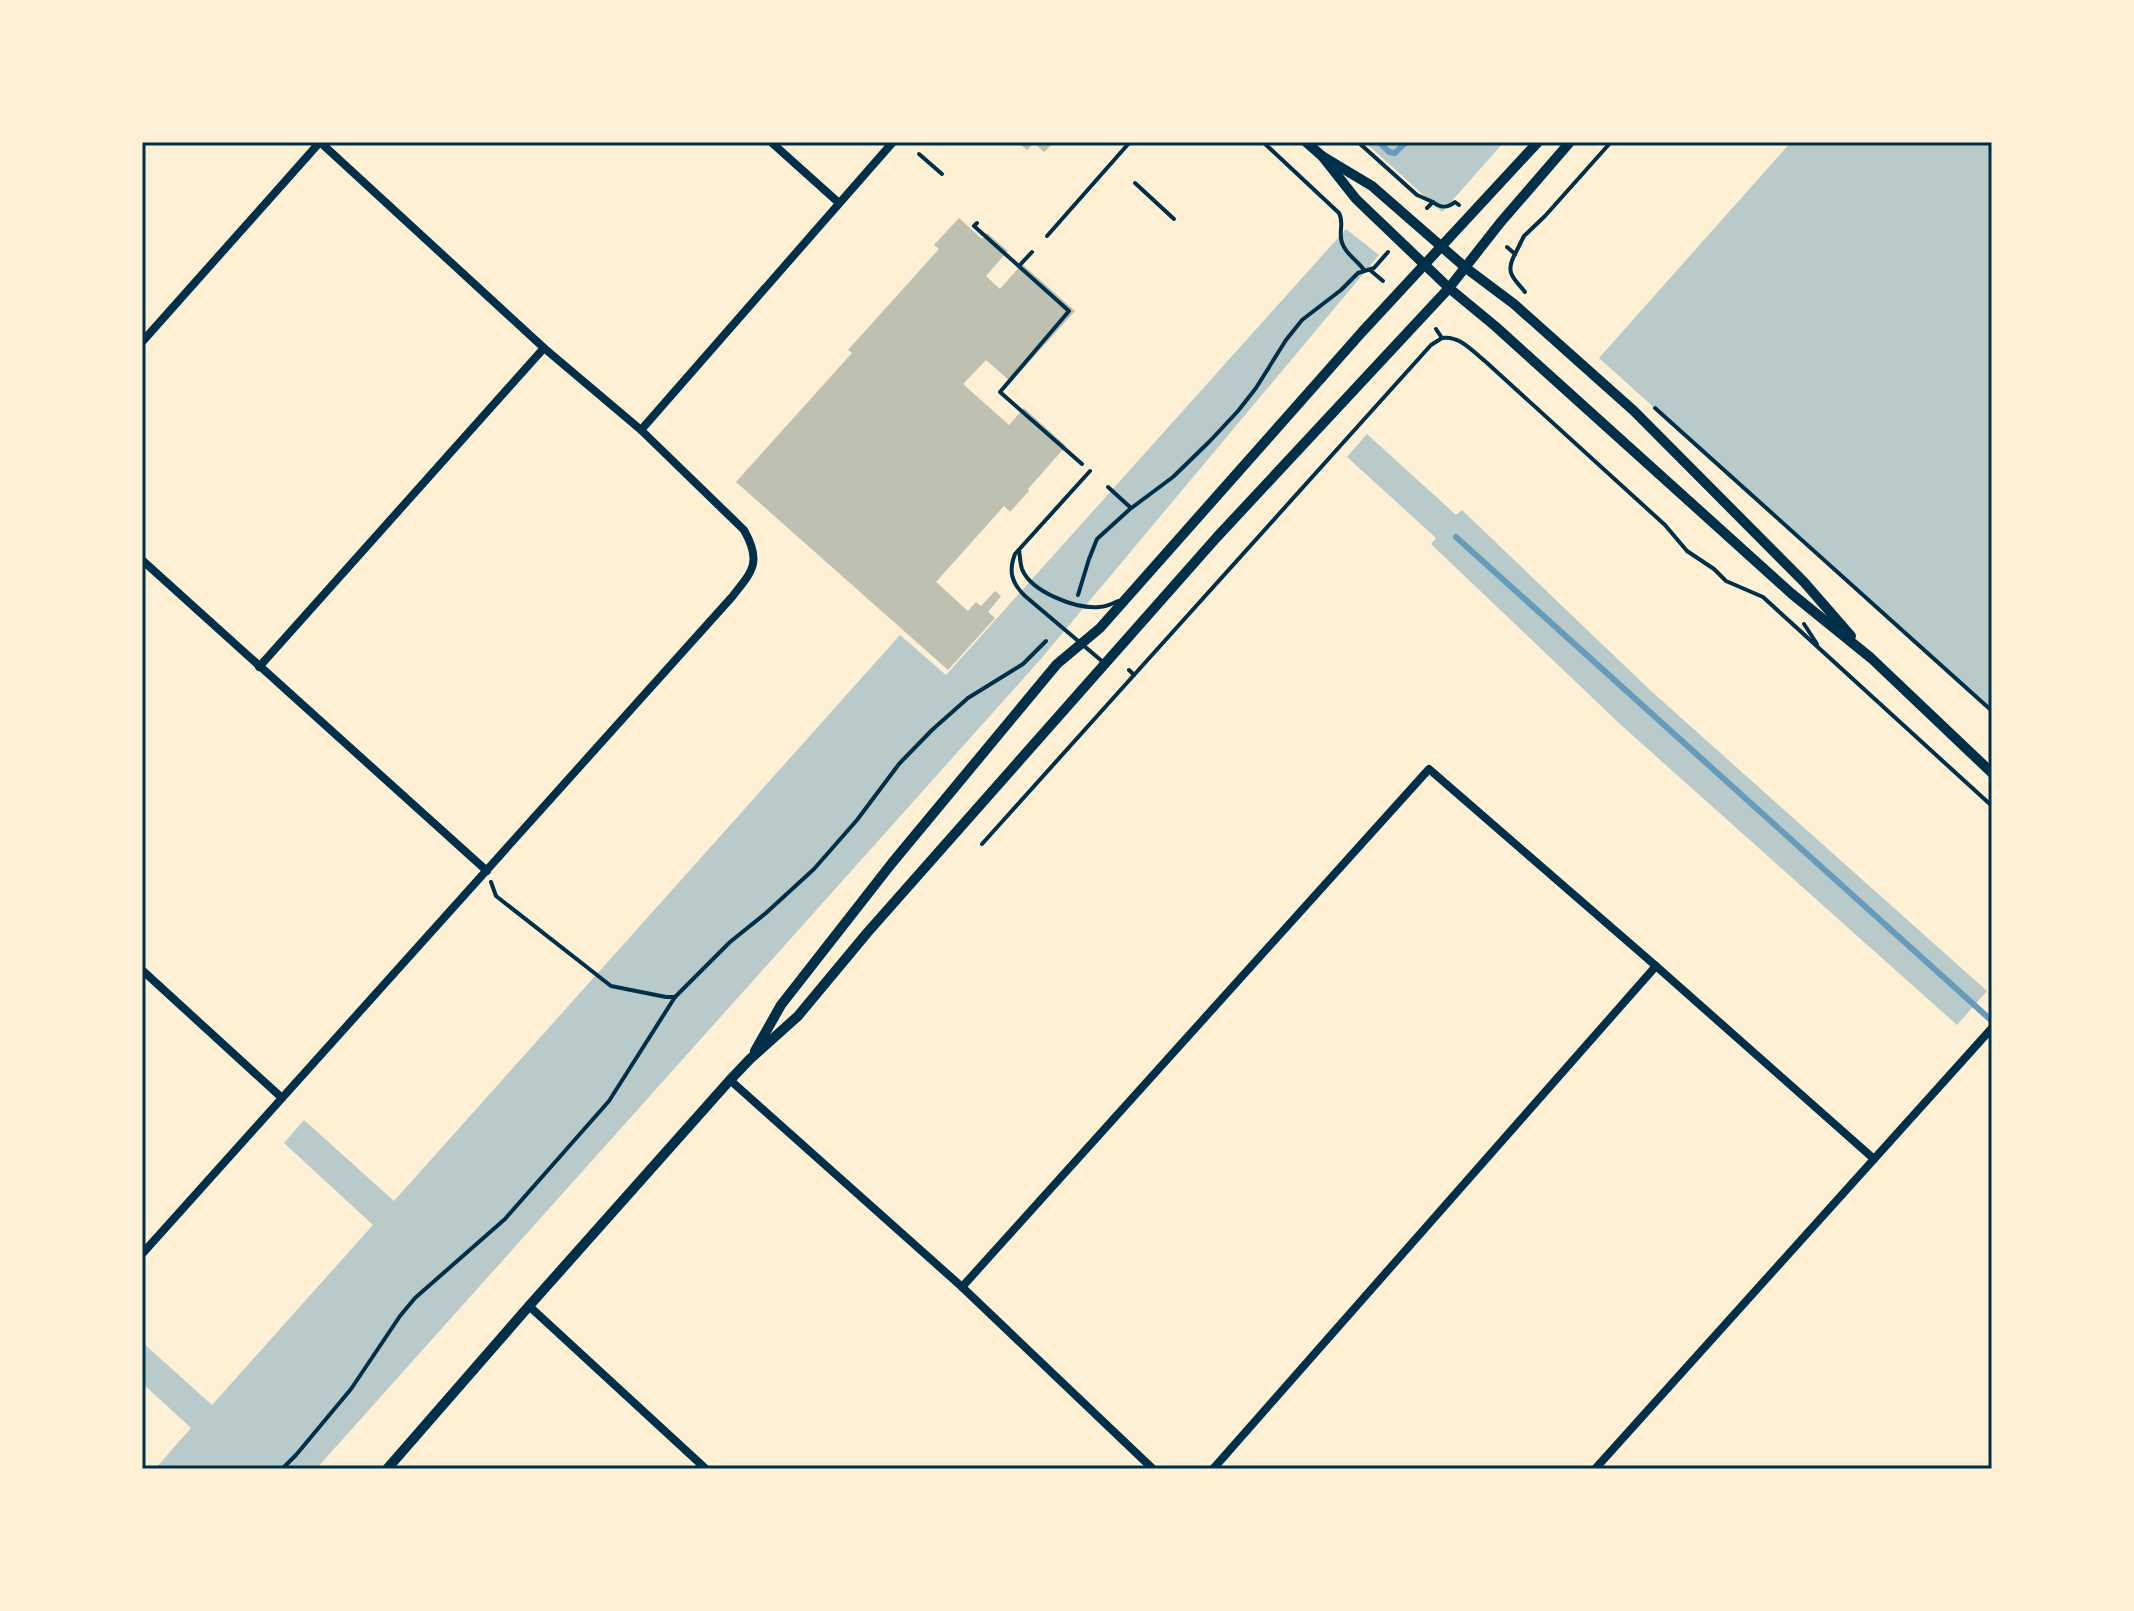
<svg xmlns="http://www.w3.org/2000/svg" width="2134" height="1611" font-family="'Sofia Sans Condensed',sans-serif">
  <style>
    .green { fill: #b9caca }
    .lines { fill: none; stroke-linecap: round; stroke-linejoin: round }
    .stream { stroke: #669bbc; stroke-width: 6 }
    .building { fill: #bec0b2 }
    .path { stroke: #003049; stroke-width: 4 }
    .service { stroke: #003049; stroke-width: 4 }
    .minor { stroke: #003049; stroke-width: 8 }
    .tertiary { stroke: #003049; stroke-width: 10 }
    .neatline { fill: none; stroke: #003049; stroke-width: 3 }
  </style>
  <rect width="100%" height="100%" fill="#fdf0d5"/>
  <g class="green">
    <polygon points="1365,142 1504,142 1442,212"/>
    <polygon points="1791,142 1992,142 1992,711 1599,358"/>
    <polygon points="1346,229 1379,255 1040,660 316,1469 155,1469 191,1428 142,1383 142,1342 212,1405 373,1225 284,1143 304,1120 394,1201 900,635 946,675"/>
    <polygon points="1367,434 1456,515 1462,510 1651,691 1987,991 1957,1025 1621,725 1431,544 1436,538 1347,457"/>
  </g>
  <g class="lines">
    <g class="stream">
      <polyline points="1379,142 1389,152 1395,153 1406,142"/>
      <polyline points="1456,537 1992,1021"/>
    </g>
  </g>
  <g class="building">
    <polygon points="1018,142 1054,142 1044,152 1034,143 1027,150"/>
    <polygon points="959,218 982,239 987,233 1008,251 986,276 1000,289 1022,264 1075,311 1011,382 986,360 963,384 1009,425 1024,408 1066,446 1028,489 1029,491 1010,512 1004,506 936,582 968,611 976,602 981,606 995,591 1001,596 988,612 995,618 948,670 736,482 852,353 848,350 939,249 934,245"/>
  </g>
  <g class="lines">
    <g class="path">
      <path d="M1263 142 1339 213C1345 224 1337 234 1343 245 1347 255 1358 261 1364 270"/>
      <polyline points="1358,142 1417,195 1433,202 1427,208"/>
      <polyline points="919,154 942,174"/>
      <path d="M1433 202C1440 208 1448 208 1455 202L1459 205"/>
      <polyline points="977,223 974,226 1069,311 1000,392 1082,464"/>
      <polyline points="1047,236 1130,142"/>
      <path d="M1507 247 1515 254C1504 274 1515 279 1525 292"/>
      <polyline points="1515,254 1524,236 1545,216 1611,142"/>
      <polyline points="1019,266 1032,252"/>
      <polyline points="1370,270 1383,281"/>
      <path d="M1436 329 1442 338C1460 335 1473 352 1486 362L1665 525 1687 551 1714 569 1726 581 1763 597 1992 806"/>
      <polyline points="1655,408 1992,711"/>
      <polyline points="1108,487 1131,508"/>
      <polyline points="1078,595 1089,559 1097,539 1130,509 1173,477 1210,441 1238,411 1256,388 1286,340 1302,320 1341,290 1358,273 1374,268 1388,252"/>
      <polyline points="1804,624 1817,644"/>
      <polyline points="1129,670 1134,675 1431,345 1442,338"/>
      <polyline points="982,844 1134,675"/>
      <polyline points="491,882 496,896 611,986 666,997 675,997"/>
      <polyline points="282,1469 296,1455 351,1389 400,1316 415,1298 505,1219 609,1101 675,997 730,942 766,913 814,869 857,820 899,764 932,730 968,698 1023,664 1046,641"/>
    </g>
    <g class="service">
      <polyline points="1135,183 1174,219"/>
      <path d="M1090 471 1015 554C1008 572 1012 583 1025 596L1103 662"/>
      <path d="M1019 550C1020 556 1020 563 1022 569 1031 592 1076 609 1099 607 1106 607 1112 604 1118 601"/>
    </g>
    <g class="minor">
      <polyline points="771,142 839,203"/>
      <polyline points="142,342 320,142"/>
      <polyline points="641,430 893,142"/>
      <polyline points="142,560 487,871"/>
      <polyline points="259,667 544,348"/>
      <polyline points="142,970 282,1098"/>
      <polyline points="730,1080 962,1287 1153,1469"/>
      <path d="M142 1254 731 598C753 571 762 562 744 530L641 430 544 348 320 142"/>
      <polyline points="962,1287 1429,769 1656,966 1874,1159"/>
      <polyline points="529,1306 706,1469"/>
      <polyline points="1213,1469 1656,966"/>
      <polyline points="1595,1469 1992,1028"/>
    </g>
    <g class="tertiary">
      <polyline points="1306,142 1322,156 1372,186 1466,268 1514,304 1634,411 1804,582 1851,636"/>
      <polyline points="1322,156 1356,199 1449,288 1495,326 1792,594 1871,658 1992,773"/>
      <polyline points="755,1051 781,1005 892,863 1057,664 1100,628 1362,332 1538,142"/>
      <polyline points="387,1469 529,1306 730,1080 750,1059 798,1016 867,933 1217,537 1449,288 1500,223 1570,142"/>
    </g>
  </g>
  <rect width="2134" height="1611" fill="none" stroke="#fdf0d5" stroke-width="288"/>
  <rect x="144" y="144" width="1846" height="1323" class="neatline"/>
</svg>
